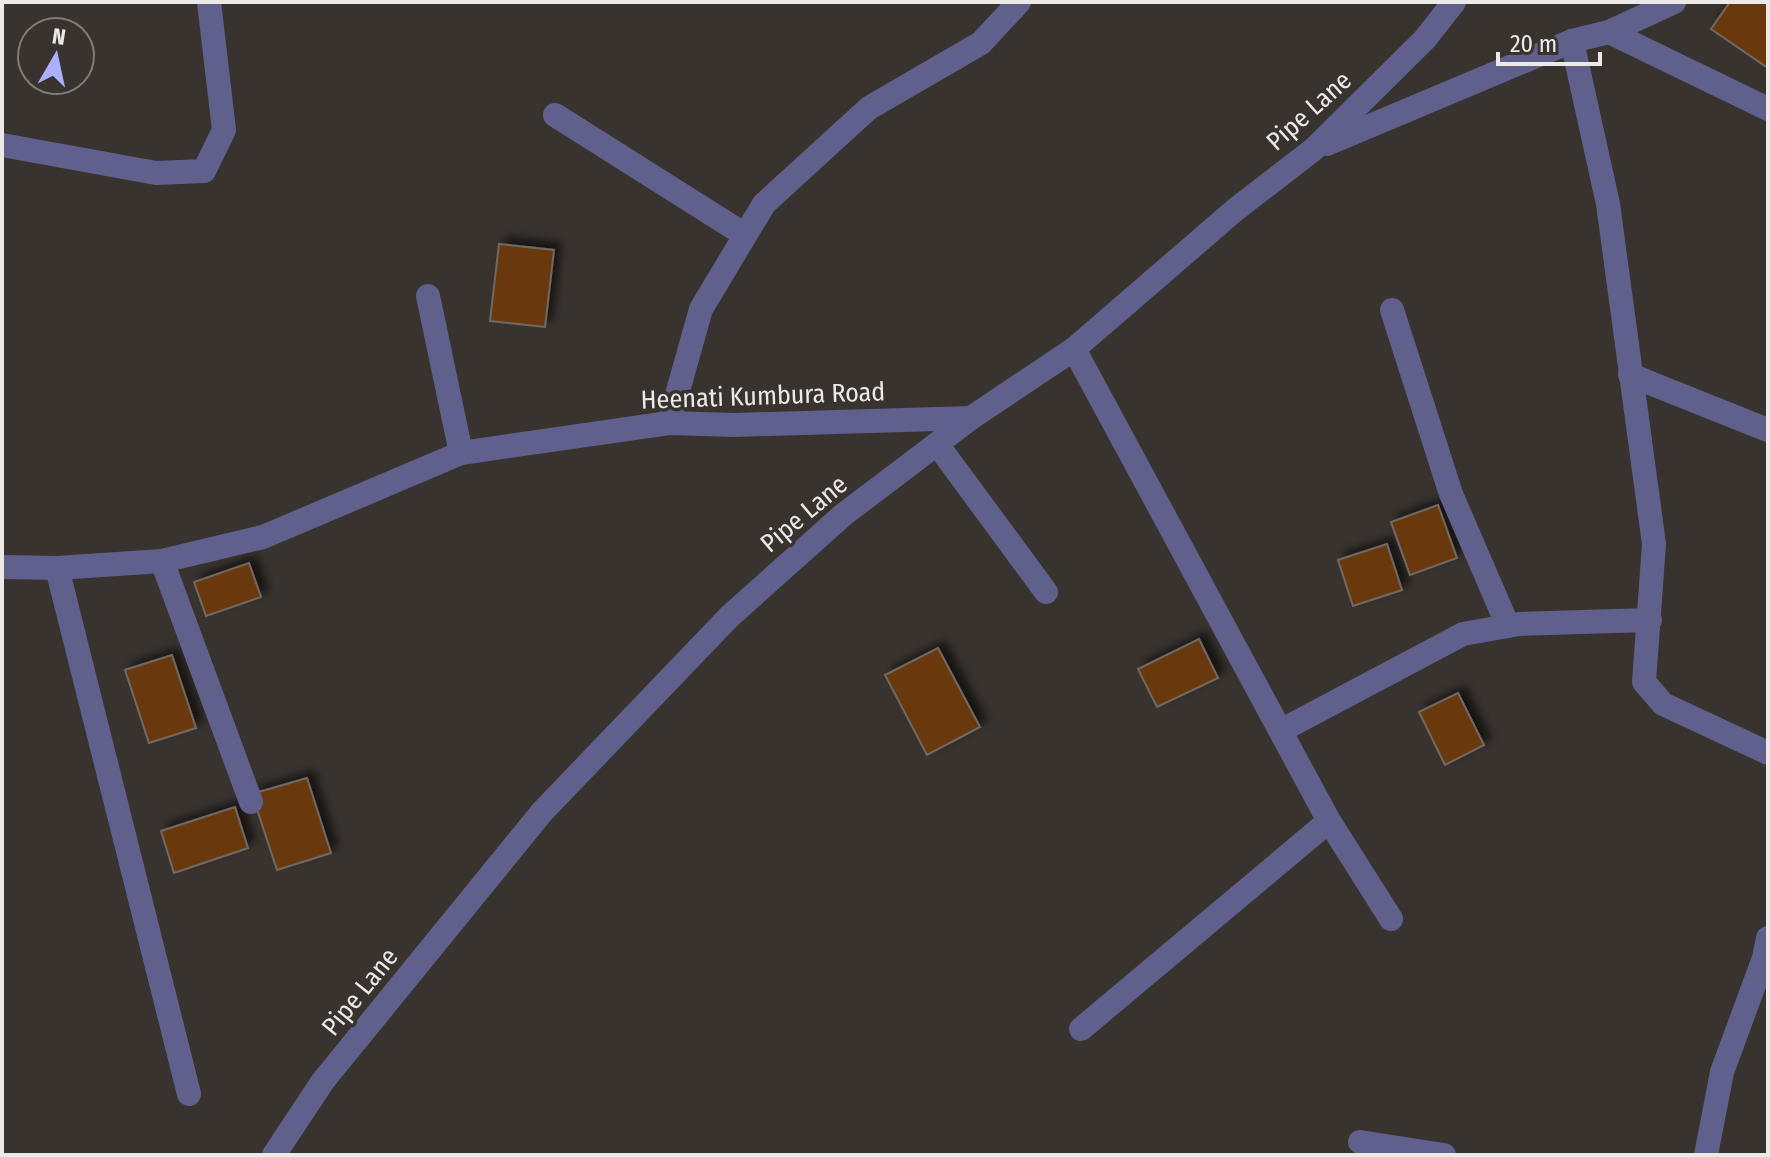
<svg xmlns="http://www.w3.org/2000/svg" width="1770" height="1157" font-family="'Fira Sans Condensed',sans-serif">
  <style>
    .building { fill: #6a3807; stroke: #706964; stroke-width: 2; filter: url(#shadow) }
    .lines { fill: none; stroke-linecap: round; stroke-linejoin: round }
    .minor { stroke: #5f608c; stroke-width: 24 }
    .labels { text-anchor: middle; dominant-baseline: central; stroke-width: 7; stroke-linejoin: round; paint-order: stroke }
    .street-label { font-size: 26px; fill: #ede9e6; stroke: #39332f }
  </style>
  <defs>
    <filter id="shadow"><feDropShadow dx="7" dy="-7" stdDeviation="4" flood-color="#0009"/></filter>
  </defs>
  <rect width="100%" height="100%" fill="#39332f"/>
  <g class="building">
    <polygon points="1730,2 1768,3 1768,68 1711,29"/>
    <polygon points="499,244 554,250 545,327 490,321"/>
    <polygon points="1438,505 1457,558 1410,575 1391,522"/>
    <polygon points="1387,544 1402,590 1353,606 1338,560"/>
    <polygon points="249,563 261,597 206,616 194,582"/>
    <polygon points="1199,639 1218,678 1157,707 1138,669"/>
    <polygon points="938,648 980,727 927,755 885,675"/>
    <polygon points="172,655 196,728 149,743 125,670"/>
    <polygon points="1458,693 1484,745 1445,765 1419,712"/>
    <polygon points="307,778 331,853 277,870 252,794"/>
    <polygon points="235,807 248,848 174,873 161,831"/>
  </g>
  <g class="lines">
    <g class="minor">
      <polyline points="1609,32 1768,109"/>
      <polyline points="1572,41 1608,204 1654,544 1644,682 1663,704 1768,753"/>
      <polyline points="555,115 745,235"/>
      <polyline points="1327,144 1572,41 1609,32 1674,2"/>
      <polyline points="2,145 156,173 204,171 224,130 209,2"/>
      <polyline points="428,296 461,453"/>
      <polyline points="1392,310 1451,494 1508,626"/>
      <polyline points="1074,349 1329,821 1391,919"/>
      <polyline points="1630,375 1768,430"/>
      <polyline points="669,423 701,309 764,204 869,108 981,43 1019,2"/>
      <polyline points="937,444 1046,592"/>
      <polyline points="162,561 251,802"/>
      <polyline points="2,567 57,568 162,561 263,537 461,453 669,423 734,425 971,418"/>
      <polyline points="57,568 189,1094"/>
      <polyline points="1282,730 1463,634 1519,624 1650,620"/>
      <polyline points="1081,1029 1329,821"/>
      <polyline points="1360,1142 1444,1155"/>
      <polyline points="274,1155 323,1081 542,812 729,617 843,515 971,418 1074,349 1235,210 1314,149 1425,39 1454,2"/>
      <polyline points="1706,1155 1722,1072 1764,958 1768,938"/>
    </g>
  </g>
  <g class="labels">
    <g class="street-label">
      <text transform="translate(1309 111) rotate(-42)">Pipe Lane</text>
      <text transform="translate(763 396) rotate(-2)">Heenati Kumbura Road</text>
      <text transform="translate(804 514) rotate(-40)">Pipe Lane</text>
      <text transform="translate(360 992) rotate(-51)">Pipe Lane</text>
    </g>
  </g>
  <rect width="1770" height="1157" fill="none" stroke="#ede9e6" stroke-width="8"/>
  <g transform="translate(56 56) rotate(9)"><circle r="38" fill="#39332f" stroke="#817c78" stroke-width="2"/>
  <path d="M0-6L14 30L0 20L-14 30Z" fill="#acaffb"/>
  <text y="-12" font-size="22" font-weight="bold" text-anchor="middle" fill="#ede9e6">N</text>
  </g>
  <path d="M1498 52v12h102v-12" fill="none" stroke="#ede9e6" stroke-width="4"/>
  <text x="1510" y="52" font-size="24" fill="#ede9e6" stroke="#39332f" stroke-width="6" paint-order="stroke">20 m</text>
</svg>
